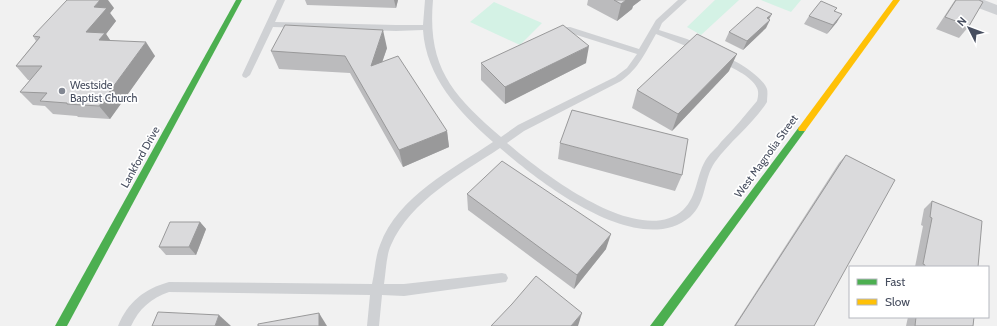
<svg xmlns="http://www.w3.org/2000/svg" width="997" height="326" font-family="Cabin,sans-serif">
  <style>
    .green { fill: #d4f2e5 }
    .lines { fill: none; stroke-linecap: round; stroke-linejoin: round }
    .lane { fill: #cfd1d4; fill-rule: evenodd }
    .street { fill: #cfd1d4; fill-rule: evenodd }
    .fast { fill: #4caf50; fill-rule: evenodd }
    .slow { fill: #ffc107; fill-rule: evenodd }
    .wall { fill: #bbbbbd }
    .shaded-wall { fill: #99999a }
    .building { fill: #dadadc; stroke: #99999a }
    .poi-dot { fill: #828792; stroke: #fff; stroke-width: 1.5 }
    .labels { text-anchor: middle; dominant-baseline: central; stroke-width: 3.5; stroke-linejoin: round; paint-order: stroke }
    .poi-label { font-size: 11px; fill: #474e5f; stroke: #fff; text-anchor: start }
    .street-label { font-size: 11px; fill: #474e5f; stroke: #fff }
  </style>
  <rect width="100%" height="100%" fill="#f1f1f1"/>
  <g class="green">
    <polygon points="715,0 739,0 701,35 687,27"/>
    <polygon points="761,0 801,0 791,12"/>
    <polygon points="494,2 542,23 520,45 470,22"/>
  </g>
  <g class="lines">
    <path class="lane" d="M277 0H285L275 22 396 25H423L425 0H433C427 67 452 95 501 137L518 125 615 77 627 68 637 54 564 31V27H570L639 49 656 20 678 0H687L662 23 659 30 687 39 702 46 703 48 702 50H696L656 34C645 53 639 68 621 81L524 131 507 143C541 172 639 249 683 210 698 196 696 174 707 158 711 152 717 148 721 142 734 129 745 115 757 101 758 97 759 92 757 88 751 75 730 67 718 61L717 59 718 57C730 54 763 77 767 89 768 93 767 98 767 102 753 124 730 141 715 162 703 179 707 202 690 217 638 260 539 182 500 148 461 174 411 200 391 245 386 256 386 272 384 284H404L502 273 506 274 508 278 506 282 404 296 382 295 379 326H367L370 295 169 292C151 298 139 309 131 326H118C128 302 144 289 169 282L372 284C375 272 375 257 380 245 398 196 453 169 493 142 459 112 426 77 423 30L396 31 273 27 250 75 246 78 243 77 242 75Z"/>
    <polygon class="street" points="962,0 984,0 997,5 997,15 965,3"/>
    <g class="fast">
      <polygon points="236,0 242,0 67,326 55,326"/>
      <polygon points="802,126 806,129 805,131 663,326 650,326 799,127"/>
    </g>
    <polygon class="slow" points="893,0 900,0 805,131 799,131 798,129 799,127"/>
  </g>
  <g class="wall">
    <polygon points="305,0 398,0 396,8 307,5"/>
    <polygon points="588,0 641,0 633,6 632,9 617,21 587,5"/>
    <polygon points="955,0 979,0 969,26 959,38 936,29"/>
    <polygon points="114,8 110,13 116,21 106,34 110,40 155,56 110,119 78,117 77,116 53,114 45,106 33,105 20,92 30,80 28,80 16,66 36,41 33,36"/>
    <polygon points="837,8 835,11 837,22 827,34 804,24 809,16"/>
    <polygon points="769,19 766,28 743,50 725,41 729,32"/>
    <polygon points="387,48 382,62 447,131 449,147 403,167 350,73 279,69 271,51"/>
    <polygon points="481,63 586,63 505,104 481,80"/>
    <polygon points="729,71 672,131 632,108 637,90"/>
    <polygon points="560,143 682,175 675,191 558,159"/>
    <polygon points="846,155 814,326 734,326 839,163"/>
    <polygon points="467,194 606,249 574,289 468,210"/>
    <polygon points="932,201 978,267 915,267 923,226 921,225 924,209"/>
    <polygon points="200,222 206,229 196,255 166,255 159,247"/>
    <polygon points="908,317 974,317 973,326 906,326"/>
  </g>
  <g class="shaded-wall">
    <polygon points="100,0 108,0 114,8 110,13 116,21 106,34 114,46 96,45 86,32 94,7"/>
    <polygon points="394,0 398,0 396,8"/>
    <polygon points="626,0 641,0 633,6 632,9 617,21 621,4"/>
    <polygon points="772,14 768,21 770,20 766,28 743,50 747,41 767,18"/>
    <polygon points="842,14 837,22 827,34 833,25"/>
    <polygon points="383,30 387,48 375,83 371,66"/>
    <polygon points="146,42 155,56 110,119 99,106"/>
    <polygon points="589,46 586,63 505,104 505,87"/>
    <polygon points="737,54 729,71 672,131 678,114"/>
    <polygon points="447,131 449,147 403,167 399,150"/>
    <polygon points="200,222 206,229 196,255 189,247"/>
    <polygon points="611,234 606,249 574,289 577,275"/>
    <polygon points="319,313 327,326 319,326"/>
    <polygon points="582,313 578,326 571,326"/>
    <polygon points="219,315 231,326 215,326"/>
  </g>
  <g class="building">
    <polygon points="67,0 100,0 94,7 107,8 86,32 105,33 99,40 146,42 99,106 67,104 67,103 40,101 47,93 20,92 42,66 16,66 40,37 33,36"/>
    <polygon points="614,0 626,0 621,4"/>
    <polygon points="956,0 979,0 983,2 969,26 945,17"/>
    <polygon points="821,1 837,8 834,11 842,14 833,25 809,16"/>
    <polygon points="757,7 772,14 767,18 770,20 747,41 729,32"/>
    <polygon points="285,25 383,30 371,66 398,56 447,131 399,150 345,56 271,51"/>
    <polygon points="563,25 589,46 505,87 481,63"/>
    <polygon points="697,34 737,54 678,114 637,90"/>
    <polygon points="572,110 688,139 682,175 560,143"/>
    <polygon points="846,155 895,180 814,326 735,326"/>
    <polygon points="502,161 611,234 577,275 467,194"/>
    <polygon points="932,201 982,221 978,267 925,267 925,265 923,264 932,218 930,217"/>
    <polygon points="170,222 200,222 189,247 159,247"/>
    <polygon points="536,276 582,313 571,326 491,326 512,304"/>
    <polygon points="158,312 219,315 215,326 152,326"/>
    <polygon points="319,313 319,326 258,326 258,324"/>
    <polygon points="916,317 974,317 973,326 915,326"/>
  </g>
  <circle class="poi-dot" cx="62" cy="91" r="4"/>
  <g class="labels">
    <g class="poi-label">
      <text x="70" y="85">Westside<tspan x="70" dy="13">Baptist Church</tspan></text>
    </g>
    <g class="street-label">
      <text transform="translate(766 156) rotate(-54)">West Magnolia Street</text>
      <text transform="translate(140 157) rotate(-61)">Lankford Drive</text>
    </g>
  </g>
  <rect x="849" y="266" width="140" height="52" fill="#ffffff" stroke="#b5b8bf"/>
  <rect x="857" y="279" width="20" height="6" fill="#4caf50" stroke="#b5b8bf"/>
  <text x="885" y="286" font-size="12" fill="#474e5f">Fast</text>
  <rect x="857" y="299" width="20" height="6" fill="#ffc107" stroke="#b5b8bf"/>
  <text x="885" y="306" font-size="12" fill="#474e5f">Slow</text>
  <g transform="translate(969 28) rotate(312)" stroke="#ffffff" stroke-width="3" paint-order="stroke">
  <path d="M0-3L7 15L0 10L-7 15Z" fill="#474e5f"/>
  <text y="-6" font-size="11" font-weight="bold" text-anchor="middle" fill="#474e5f">N</text>
  </g>
</svg>
